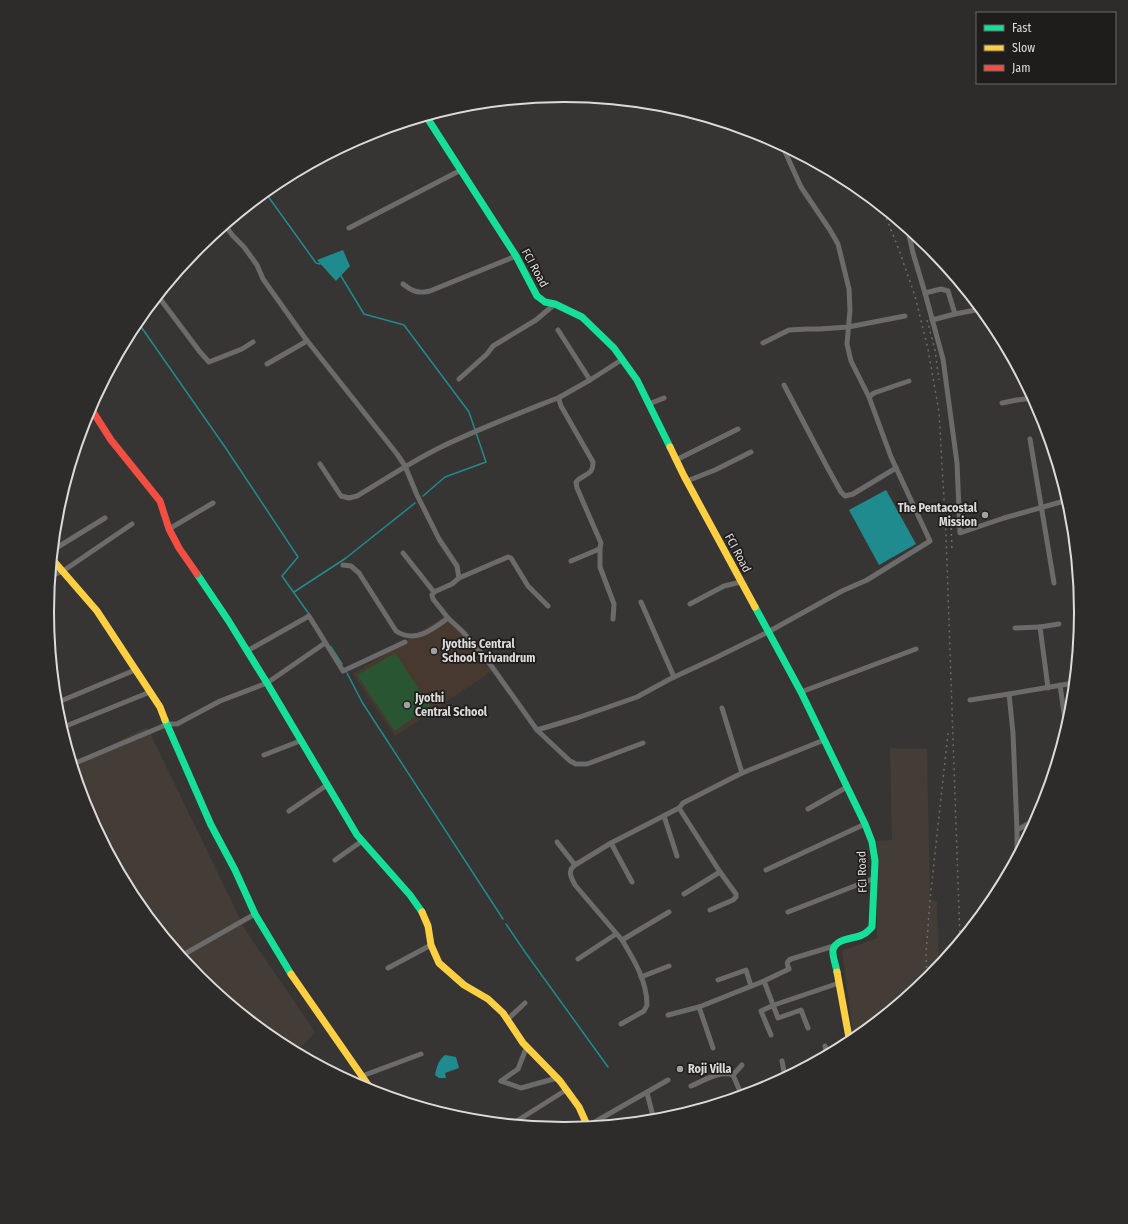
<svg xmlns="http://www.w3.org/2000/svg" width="1128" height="1224" font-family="'Fira Sans Condensed',sans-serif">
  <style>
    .built { fill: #443c36 }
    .education { fill: #47392f }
    .green { fill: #2a5532 }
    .water { fill: #208b8e }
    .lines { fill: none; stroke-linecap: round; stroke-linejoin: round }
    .stream { stroke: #208b8e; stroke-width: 1.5 }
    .street { stroke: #6a6b6a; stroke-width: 5 }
    .fast { stroke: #16e098; stroke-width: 7 }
    .slow { stroke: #ffcf43; stroke-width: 7 }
    .jam { stroke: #f24e42; stroke-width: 7 }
    .rail { stroke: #6c6b6b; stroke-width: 1.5; stroke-dasharray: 2 4; stroke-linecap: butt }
    .poi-dot { fill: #a3a1a0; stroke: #1e1d1c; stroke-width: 1.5 }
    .labels { text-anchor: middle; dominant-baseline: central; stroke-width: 3.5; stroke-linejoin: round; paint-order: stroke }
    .street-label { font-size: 12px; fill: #dddbda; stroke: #1e1d1c }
    .poi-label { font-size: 12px; font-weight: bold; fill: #dddbda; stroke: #1e1d1c; text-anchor: start }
    .rim { fill: none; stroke: #dddbda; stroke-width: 2 }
  </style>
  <rect width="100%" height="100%" fill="#373534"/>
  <g class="built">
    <polygon points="147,727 246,931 315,1032 297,1052 277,1042 198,977 134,899 86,810 72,764"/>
    <polygon points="890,748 927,749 930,899 937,902 939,966 929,978 854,1040 842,951 877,938 877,841 892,840"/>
  </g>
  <polygon class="education" points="448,614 492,671 395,736 353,674"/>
  <polygon class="green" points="395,653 430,706 395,731 357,675"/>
  <g class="water">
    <polygon points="343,250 350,266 336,281 317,260"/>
    <polygon points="886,490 916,544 879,565 849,510"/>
    <path d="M445 1055 456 1057 459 1068 445 1073 446 1078H439L435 1075C437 1066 438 1061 445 1055Z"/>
  </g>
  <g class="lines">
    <g class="stream">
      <polyline points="265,192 316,263 320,264"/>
      <polyline points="341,276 364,314 404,325 469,412 486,462 445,477 423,496"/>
      <polyline points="137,321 225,447 298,557 282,576 309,614"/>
      <polyline points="294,592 346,558 415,503"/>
      <polyline points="331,647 342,664"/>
      <polyline points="347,673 362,702 503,919"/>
      <polyline points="506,924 525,952 608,1067"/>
    </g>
    <g class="street">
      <polyline points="671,109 675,108"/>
      <polyline points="782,145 801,187 830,230 838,244 849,289 850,310 847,344 851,361 869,397"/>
      <polyline points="225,225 233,236 244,247 257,265 263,279 305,338 397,454 405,466 417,495 439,539 457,566 459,578 452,584 434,592 432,595 433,599 448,618 462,631 485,657 537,730 570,761 576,764 587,764 643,743"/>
      <polyline points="906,227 909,235 913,253 925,293 943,359 957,463 960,533 1004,518 1068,500"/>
      <polyline points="349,228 461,170"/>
      <path d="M403 284C412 291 418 294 430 291L516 256"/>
      <polyline points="925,293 941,289 948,291 955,314"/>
      <polyline points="158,296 200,352 209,362 242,349 253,342"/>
      <polyline points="932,320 955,314 981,309"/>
      <polyline points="558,330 590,380"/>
      <polyline points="763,343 789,330 808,329 820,329 848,327 905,316"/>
      <polyline points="267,364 307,341"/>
      <polyline points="459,379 487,354 493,346 536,320 555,304"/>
      <polyline points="784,385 826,465 841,492 845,496 853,494 896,468"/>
      <polyline points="1002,403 1017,400 1033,398"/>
      <polyline points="649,404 664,398"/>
      <polyline points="1030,439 1054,583"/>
      <polyline points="676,460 738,429"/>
      <path d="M320 464 341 496 349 498 357 496C384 480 411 462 439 448 478 429 520 413 560 397"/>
      <polyline points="687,481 715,470 751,452"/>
      <polyline points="169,529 213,503"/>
      <polyline points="600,548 600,567 614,604 613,619"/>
      <polyline points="53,550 105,518"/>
      <polyline points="403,553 434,592"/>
      <path d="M571 561 597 550 600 548 601 543 577 488 576 482C583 473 593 477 593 462L561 406 559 400 560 397 590 380 623 359"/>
      <path d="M343 565 351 566 359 573 396 631C415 644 433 629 448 618"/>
      <polyline points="51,576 63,571 132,524"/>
      <polyline points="459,578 508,557 511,558 528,586 548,606"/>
      <polyline points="641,602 674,677"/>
      <polyline points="690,604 724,586 741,582"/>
      <polyline points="1040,627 1059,624"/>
      <polyline points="1015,628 1040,627 1048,688"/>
      <polyline points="1078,640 1076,611 1081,611"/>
      <polyline points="247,651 309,616 343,671 405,642"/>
      <polyline points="1060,685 1065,720"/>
      <polyline points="801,692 916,649"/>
      <polyline points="970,700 1009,694"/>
      <polyline points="56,703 135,670"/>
      <polyline points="722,708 742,773"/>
      <polyline points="61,728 150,692"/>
      <polyline points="537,730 577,718 637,697 670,679 713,659 768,632 842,591 867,580 930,541 891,457 869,397 874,393 909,381"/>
      <polyline points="264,755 300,741"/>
      <polyline points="73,764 168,724 177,724 220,701 267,683 325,643"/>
      <polyline points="679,808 720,872 736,894 736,897 733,900 710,910"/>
      <polyline points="808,809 847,787"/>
      <polyline points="289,811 327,785"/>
      <polyline points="664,816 677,856"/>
      <polyline points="1017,830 1013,733 1009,694 1074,683"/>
      <polyline points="557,842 575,865"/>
      <polyline points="611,843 632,882"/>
      <polyline points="1017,855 1017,830 1037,819"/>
      <polyline points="335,860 362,841"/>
      <polyline points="766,870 865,824"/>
      <polyline points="684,894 720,872"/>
      <path d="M669 912 622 940 575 885C571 877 567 871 575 865L611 843 679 808 683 803 742 773 824 740"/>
      <polyline points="788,912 875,878"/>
      <polyline points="181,956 255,914"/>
      <polyline points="578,959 616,934"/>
      <polyline points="388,968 431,945"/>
      <polyline points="641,977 669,966"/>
      <polyline points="718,980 746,970 751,986"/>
      <path d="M764 981 789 969C787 964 786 962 791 959L834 946"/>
      <polyline points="699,1007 713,1048"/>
      <polyline points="668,1015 699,1007 764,981 778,1018 801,1010 808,1028"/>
      <polyline points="508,1019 525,1003"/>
      <path d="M621 1024 644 1011 647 1005C647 981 634 960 622 940"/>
      <polyline points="771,1035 761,1011 774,1005 839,983"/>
      <polyline points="825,1046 827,1055"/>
      <polyline points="782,1061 785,1077"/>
      <polyline points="733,1075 742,1065"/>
      <polyline points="362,1076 421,1054"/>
      <polyline points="501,1081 521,1088 557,1078"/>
      <polyline points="501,1081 518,1069 527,1046"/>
      <path d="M691 1086C703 1081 720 1070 733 1075L742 1096"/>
      <polyline points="647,1093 654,1120"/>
      <polyline points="512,1124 566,1090"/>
      <polyline points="586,1127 668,1080"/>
    </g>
    <g class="fast">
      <polyline points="426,116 516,256 537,296 545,302 555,304 582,317 614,348 637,380 670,447"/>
      <polyline points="197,574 228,620 267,683 357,835 410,895 422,912"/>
      <path d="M755 607 801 692 865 824 872 842 875 861 872 927C869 930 867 933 862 935 854 939 836 938 833 950 832 956 836 965 837 972"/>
      <polyline points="165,720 211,825 235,870 255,914 291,974"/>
    </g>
    <g class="slow">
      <polyline points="670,447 684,476 755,607"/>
      <polyline points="52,559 97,611 160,707 165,720"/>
      <polyline points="422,912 428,926 431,945 439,963 464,985 488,999 503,1013 523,1043 560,1081 579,1107 588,1127"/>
      <polyline points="837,972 850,1043"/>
      <polyline points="291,974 373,1092"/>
    </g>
    <polyline class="jam" points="90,407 111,440 160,501 169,529 179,548 197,574"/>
    <g class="rail">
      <polyline points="882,207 899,250 915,296 928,349 939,412 946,535 960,940"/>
      <polyline points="927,320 935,350 939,380"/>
      <polyline points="951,522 952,552"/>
      <polyline points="927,980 926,954 930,900 948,733"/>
    </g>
  </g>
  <g class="poi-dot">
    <circle cx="985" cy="515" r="4"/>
    <circle cx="434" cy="651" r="4"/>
    <circle cx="407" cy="705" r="4"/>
    <circle cx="680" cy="1069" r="4"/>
  </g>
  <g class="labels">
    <g class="street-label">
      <text transform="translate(535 268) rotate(61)">FCI Road</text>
      <text transform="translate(738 553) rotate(62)">FCI Road</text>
      <text transform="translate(862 872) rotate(-92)">FCI Road</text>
    </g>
    <g class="poi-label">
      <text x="977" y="508" text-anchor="end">The Pentacostal<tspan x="977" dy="14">Mission</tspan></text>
      <text x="442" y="644">Jyothis Central<tspan x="442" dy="14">School Trivandrum</tspan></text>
      <text x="415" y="698">Jyothi<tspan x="415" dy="14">Central School</tspan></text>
      <text x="688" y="1069">Roji Villa</text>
    </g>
  </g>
  <path d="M0 0H1128V1224H0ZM54 612a510 510 0 1 1 1020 0a510 510 0 1 1-1020 0Z" fill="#2d2c2b" fill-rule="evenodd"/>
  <path class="rim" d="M54 612a510 510 0 1 1 1020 0a510 510 0 1 1-1020 0Z"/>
  <rect x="976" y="12" width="140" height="72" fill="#1e1d1c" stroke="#6a6968"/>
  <rect x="984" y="25" width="20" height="6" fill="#16e098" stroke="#6a6968"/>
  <text x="1012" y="32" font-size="12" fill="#dddbda">Fast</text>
  <rect x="984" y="45" width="20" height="6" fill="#ffcf43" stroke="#6a6968"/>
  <text x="1012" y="52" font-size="12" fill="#dddbda">Slow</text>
  <rect x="984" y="65" width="20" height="6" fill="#f24e42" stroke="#6a6968"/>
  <text x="1012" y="72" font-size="12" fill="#dddbda">Jam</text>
</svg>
